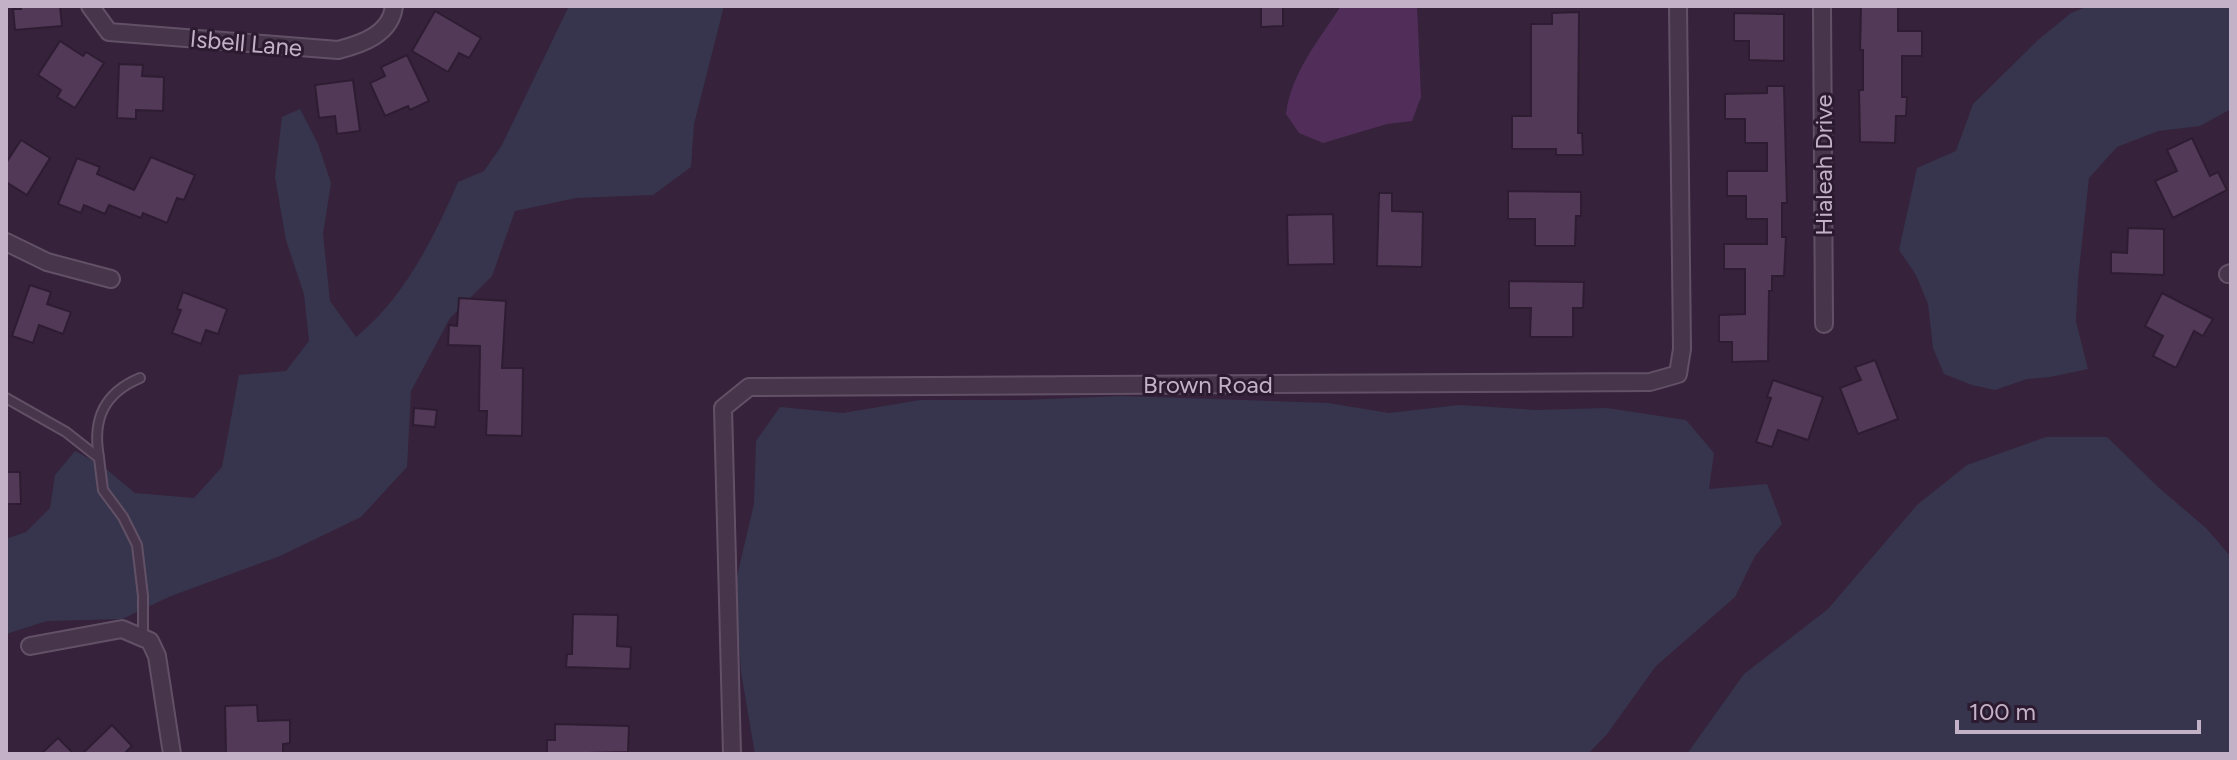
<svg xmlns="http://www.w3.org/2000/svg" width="2237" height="760" font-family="Figtree,sans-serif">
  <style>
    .green { fill: #37354d }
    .water { fill: #512e5a }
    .building { fill: #513957; stroke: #2e1d32; stroke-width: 2 }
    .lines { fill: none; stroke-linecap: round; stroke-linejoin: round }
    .lane-casing { stroke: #625166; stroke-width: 12 }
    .street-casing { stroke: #625166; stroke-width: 20 }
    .lane { stroke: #47364b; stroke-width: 8 }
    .street { stroke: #47364b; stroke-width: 16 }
    .labels { text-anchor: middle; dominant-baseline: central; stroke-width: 6; stroke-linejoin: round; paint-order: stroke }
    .street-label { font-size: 24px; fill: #c3b1c7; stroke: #2c1b30 }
  </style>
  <rect width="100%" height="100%" fill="#36223b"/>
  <g class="green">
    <path d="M569 6H724L694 124 691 167 653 195 576 198 515 211 492 276 450 318 411 391 407 467 361 517 280 556 171 596 122 619 47 621 6 634V539L26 532 50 508 55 475 75 451 101 465 135 493 194 498 222 467 239 375 286 371 309 341 304 294 286 240 275 177 282 117 300 109 318 144 331 183 323 234 330 301 356 337C404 298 434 238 458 182L484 171 502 145Z"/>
    <polygon points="2089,6 2231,6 2231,109 2200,126 2158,131 2117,147 2089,178 2078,279 2076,322 2088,369 2050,377 2027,379 1995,390 1972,385 1944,374 1933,348 1928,304 1916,275 1899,250 1917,168 1956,151 1973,104 2038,40 2071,13"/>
    <polygon points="1121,396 1328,403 1389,413 1459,405 1536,410 1607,408 1686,420 1714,453 1709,489 1767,484 1782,524 1755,556 1735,597 1656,666 1607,734 1588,754 755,754 741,672 735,585 754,504 756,441 780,407 843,413 920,400 1024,400"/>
    <polygon points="2046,437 2107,437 2158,487 2206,528 2231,557 2231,754 1687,754 1744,674 1828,609 1917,505 1967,465"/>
  </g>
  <path class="water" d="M1341 6H1417L1421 97 1412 121 1387 124 1323 143 1299 133 1286 114C1291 73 1319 40 1341 6Z"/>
  <g class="building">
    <polygon points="21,6 60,6 62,26 15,30 13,9 21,9"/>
    <polygon points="1261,6 1283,6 1283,26 1261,27"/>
    <polygon points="1861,6 1898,6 1898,31 1922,31 1922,56 1902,56 1902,97 1907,97 1906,116 1896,116 1895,143 1860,142 1859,90 1863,90 1863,50 1860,50"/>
    <polygon points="435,11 481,38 469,58 459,53 448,72 412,51"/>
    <polygon points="1579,12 1578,133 1582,133 1583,155 1556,155 1556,149 1512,149 1512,116 1531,116 1531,24 1552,24 1552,13"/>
    <polygon points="1734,13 1784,14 1784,61 1749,60 1749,41 1734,41"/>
    <polygon points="60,41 83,56 86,52 104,63 75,108 57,97 61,90 38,75"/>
    <polygon points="407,55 429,101 410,110 408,106 385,116 370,83 385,76 381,67"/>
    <polygon points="119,64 143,65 142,76 164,77 163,111 136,110 136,119 117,118"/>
    <polygon points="353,80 360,131 337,134 335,116 319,118 315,85"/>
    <polygon points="1767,86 1784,86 1787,203 1782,203 1782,237 1786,237 1784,276 1772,276 1772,291 1769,291 1768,361 1732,362 1732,342 1719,342 1719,315 1745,314 1745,269 1724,269 1724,244 1767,244 1767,219 1746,219 1746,196 1727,196 1727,171 1767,171 1767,143 1745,143 1745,119 1725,119 1725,94 1767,93"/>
    <polygon points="2192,138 2210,176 2218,172 2227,190 2173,218 2155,181 2177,171 2167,150"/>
    <polygon points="21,140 50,158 27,195 6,182 6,163"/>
    <polygon points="151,157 195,175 184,200 177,198 167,223 143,213 141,218 109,205 105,214 84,205 81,213 58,204 77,158 100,167 97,174 134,190"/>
    <polygon points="1508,191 1581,192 1581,216 1576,216 1575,246 1535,246 1535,219 1508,219"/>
    <polygon points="1379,193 1392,193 1392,211 1423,212 1422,267 1377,266"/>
    <polygon points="1333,214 1334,264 1288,265 1287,215"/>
    <polygon points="2128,228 2164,229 2164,275 2111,273 2111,252 2127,253"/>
    <polygon points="1509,281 1584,282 1583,308 1573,308 1573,337 1530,337 1531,308 1509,308"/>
    <polygon points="30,285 51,292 47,304 71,312 63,334 39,325 33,343 12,336"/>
    <polygon points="183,292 227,309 218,334 206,330 201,344 172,333 181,310 177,309"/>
    <polygon points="2162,293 2213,319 2203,336 2194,331 2176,368 2153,356 2163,336 2145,326"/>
    <polygon points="459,298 506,301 502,368 523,368 522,436 486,435 487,411 479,411 480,346 448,345 449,325 457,326"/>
    <polygon points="1875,360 1898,419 1858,434 1840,388 1861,380 1855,367"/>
    <polygon points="1773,380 1823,397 1808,440 1778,430 1772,447 1756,442 1771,398 1767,397"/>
    <polygon points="414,408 437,410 435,427 413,425"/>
    <polygon points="6,472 20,472 21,504 6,504"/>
    <polygon points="573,614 618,615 617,646 631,647 630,669 566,667 567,654 572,654"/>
    <polygon points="257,705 258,721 290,720 290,743 283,744 283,754 226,754 225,706"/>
    <polygon points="555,724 629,726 628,752 547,754 547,740 555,740"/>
    <polygon points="112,725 132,746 124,754 82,754"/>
    <polygon points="58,738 74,754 41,754"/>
  </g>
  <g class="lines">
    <defs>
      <g id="lane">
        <polyline points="6,398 66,432 99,458 103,490 123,517 137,545 143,596 143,638"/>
        <path d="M99 457C92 419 104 393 140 378"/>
      </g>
      <g id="street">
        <path d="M90 6 109 32 338 50C362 44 391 34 394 6"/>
        <polyline points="1822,6 1824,324"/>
        <polyline points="6,242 47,262 111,279"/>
        <polyline points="2228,274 2231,273"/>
        <polyline points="30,646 122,629 150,641 157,656 172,754"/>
        <polyline points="732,754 723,408 749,387 1650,382 1678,374 1682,349 1678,6"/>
      </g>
    </defs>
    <use href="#lane" class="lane-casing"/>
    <use href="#street" class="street-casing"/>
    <use href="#lane" class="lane"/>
    <use href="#street" class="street"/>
  </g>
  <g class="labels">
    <g class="street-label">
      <text transform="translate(246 43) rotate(5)">Isbell Lane</text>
      <text transform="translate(1823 165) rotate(-90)">Hialeah Drive</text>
      <text x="1208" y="384">Brown Road</text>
    </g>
  </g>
  <rect width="2237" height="760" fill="none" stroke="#c3b1c7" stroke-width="16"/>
  <path d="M1957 720v12h242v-12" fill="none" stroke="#c3b1c7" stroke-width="4"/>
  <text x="1969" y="720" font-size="24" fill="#c3b1c7" stroke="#2c1b30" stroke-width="6" paint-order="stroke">100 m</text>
</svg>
